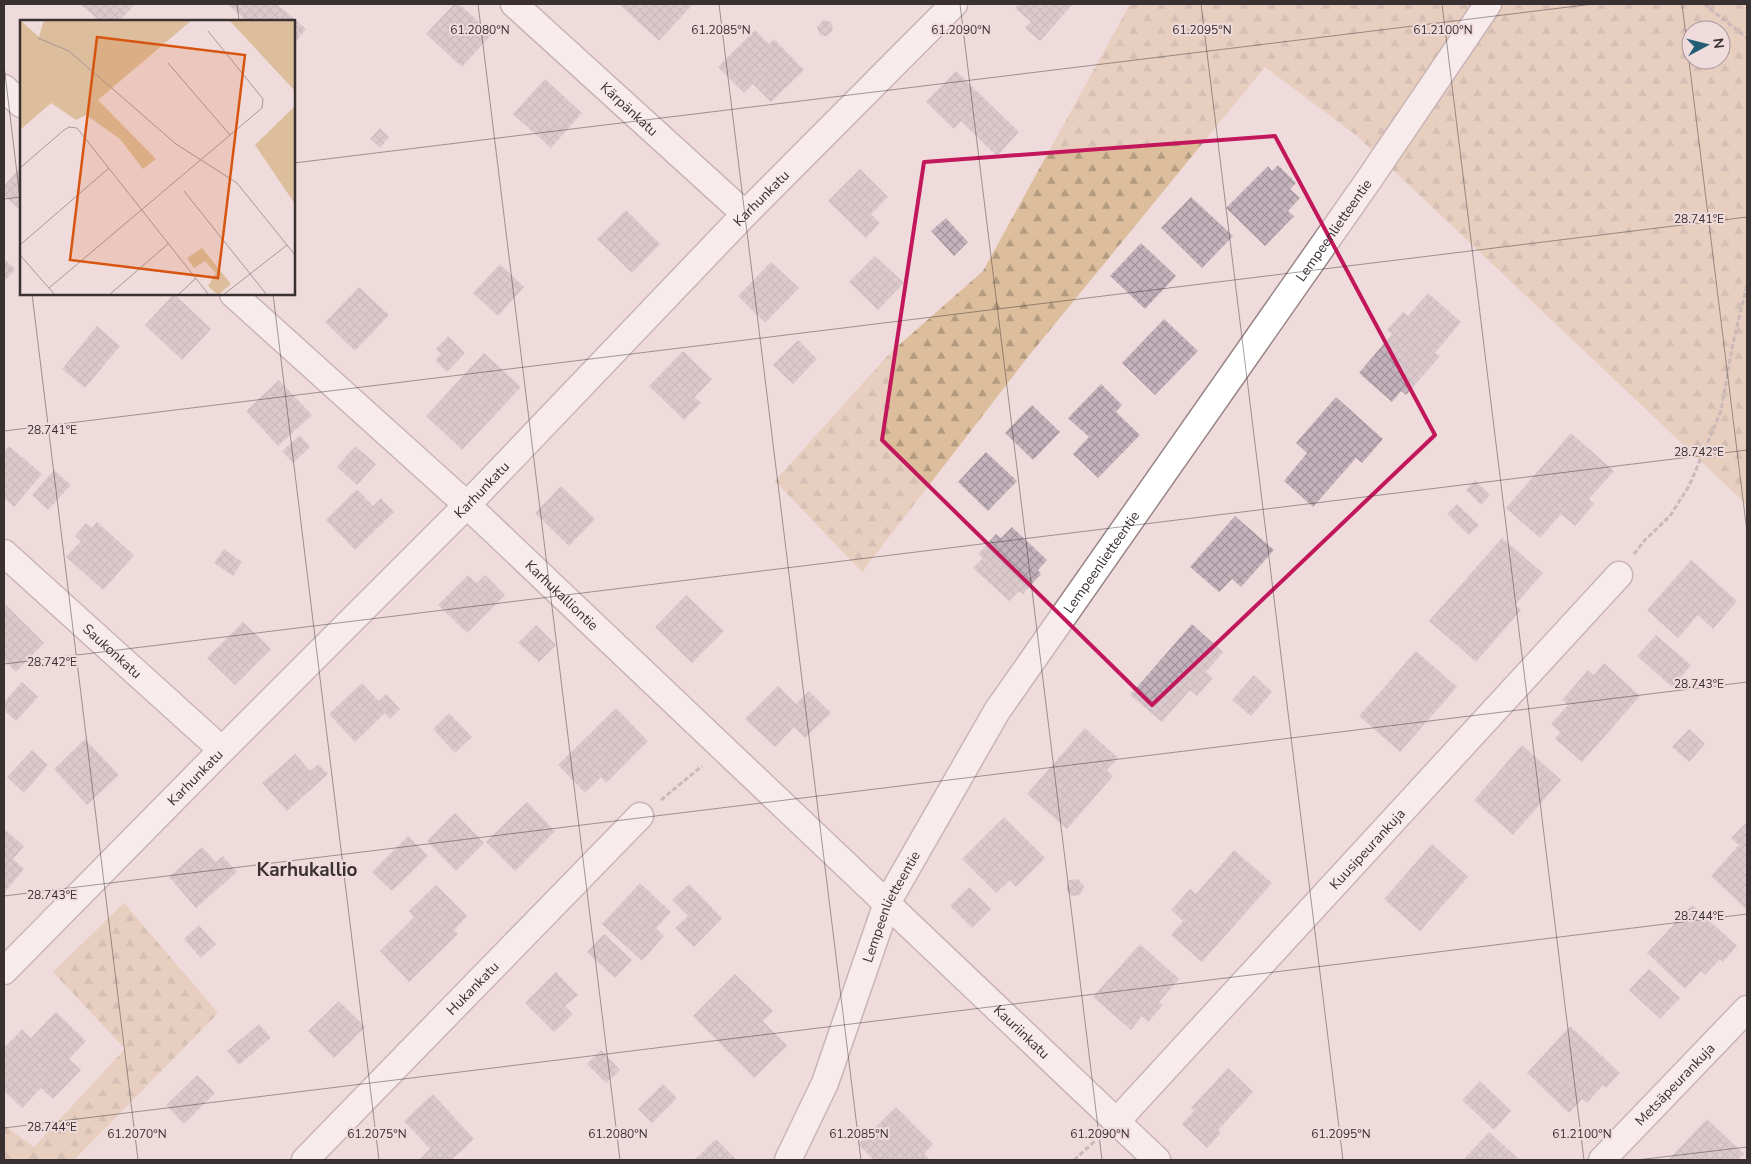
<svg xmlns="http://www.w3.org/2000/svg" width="1751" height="1164" font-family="'Nunito Sans',sans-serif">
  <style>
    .forest { fill: url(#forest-firs); fill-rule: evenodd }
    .building { fill: url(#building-cross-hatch) }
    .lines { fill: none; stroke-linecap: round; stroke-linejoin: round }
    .street-casing { stroke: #998687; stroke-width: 29 }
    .path { stroke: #9e8e8f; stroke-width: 3; stroke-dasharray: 5 2.5; stroke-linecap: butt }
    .street { stroke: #fff; stroke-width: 26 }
    .marked { fill: none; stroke: #c2185b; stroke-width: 4; stroke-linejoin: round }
    .ticks { fill: none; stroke: #393031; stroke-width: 1; stroke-opacity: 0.45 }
    .labels { text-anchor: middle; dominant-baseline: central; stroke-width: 4; stroke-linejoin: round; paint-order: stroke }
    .street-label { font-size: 14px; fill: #393031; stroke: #f0dbdc }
    .district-label { font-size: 19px; font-weight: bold; fill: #393031; stroke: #f0dbdc }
    .inset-road { fill: none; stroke: #a79798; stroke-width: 1 }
    .view { fill: #d65510; fill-opacity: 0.15; stroke: #d65510; stroke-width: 2.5 }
    .inset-edge { fill: none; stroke: #393031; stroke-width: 2.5 }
    .ticks-label { font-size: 12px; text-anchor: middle; fill: #393031; stroke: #f0dbdc; stroke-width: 4; stroke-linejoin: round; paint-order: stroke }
  </style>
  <defs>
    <pattern id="forest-firs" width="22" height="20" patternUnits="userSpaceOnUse" patternTransform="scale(1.25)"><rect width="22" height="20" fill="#dcbe9c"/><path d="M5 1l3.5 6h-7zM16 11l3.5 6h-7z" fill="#b39b80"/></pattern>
    <pattern id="building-cross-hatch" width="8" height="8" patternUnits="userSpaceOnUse" patternTransform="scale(1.25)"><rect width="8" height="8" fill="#c4b3bc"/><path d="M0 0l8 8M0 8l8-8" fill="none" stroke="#a09299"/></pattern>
  </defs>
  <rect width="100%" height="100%" fill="#f0dbdc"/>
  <g class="forest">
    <path d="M1130 4H1747V505L1357 136 1265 67 1027 358 862 572 775 481 890 353 983 271ZM1691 30H1721V60H1691Z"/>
    <polygon points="124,903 218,1013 74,1160 4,1160 4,1125 34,1147 125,1049 53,972"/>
  </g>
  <g class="building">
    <polygon points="80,4 135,4 119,21 100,21"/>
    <polygon points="227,4 277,4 306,29 294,44 294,21 247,21"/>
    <polygon points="454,4 459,4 492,34 462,67 426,34"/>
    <polygon points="619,4 693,4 659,41"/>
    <polygon points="1019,4 1073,4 1040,41 1025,28 1031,22 1015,8"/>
    <polygon points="823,20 831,22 833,30 827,36 820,35 817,27"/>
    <polygon points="755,30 769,44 774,39 804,70 771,102 753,84 744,93 718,67"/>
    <polygon points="956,71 1019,132 997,156 961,121 954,129 926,102"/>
    <polygon points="545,79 582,113 551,148 513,114"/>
    <polygon points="380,128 389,137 380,148 370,139"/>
    <polygon points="1278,165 1296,183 1290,189 1300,198 1288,211 1294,216 1265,246 1226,208 1268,166 1272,171"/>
    <polygon points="21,167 21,211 4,195 4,186"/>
    <polygon points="860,169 888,197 871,214 880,223 866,238 828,201"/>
    <polygon points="1191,197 1233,236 1202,268 1161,228"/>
    <polygon points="626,210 660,244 632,273 597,239"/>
    <polygon points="946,218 968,242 954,256 931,231"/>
    <polygon points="1141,243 1176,276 1145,309 1110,276"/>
    <polygon points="875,256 904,283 878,310 849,282"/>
    <polygon points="4,259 15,269 4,282"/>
    <polygon points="771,262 799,288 765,323 738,296"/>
    <polygon points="500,264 524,287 498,316 473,293"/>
    <polygon points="359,287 389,315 355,351 325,322"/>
    <polygon points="1428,293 1461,322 1435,353 1440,356 1406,395 1401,391 1392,402 1359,373 1392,334 1387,330 1403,312 1408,316"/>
    <polygon points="174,294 211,329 182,360 145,325"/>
    <polygon points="1164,319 1198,351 1155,395 1122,363"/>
    <polygon points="97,326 120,346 85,388 62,369"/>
    <polygon points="448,336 465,353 447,372 435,360 441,354 436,349"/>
    <polygon points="798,340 817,359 793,384 773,365"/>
    <polygon points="683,351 712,379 695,397 701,403 684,420 649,386"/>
    <polygon points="484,353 521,387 462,450 426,416"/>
    <polygon points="279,380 312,415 278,446 246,411"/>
    <polygon points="1101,384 1122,405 1116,412 1140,435 1098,478 1073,454 1089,437 1068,418"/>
    <polygon points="1336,397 1383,439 1362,463 1356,458 1313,507 1284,481 1307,453 1296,443"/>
    <polygon points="1032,405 1060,432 1033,460 1005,433"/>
    <polygon points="1571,433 1614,471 1589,499 1594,504 1575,526 1561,514 1540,538 1506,508"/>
    <polygon points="300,435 310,447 293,463 282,451"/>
    <polygon points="9,446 42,474 14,507 4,498 4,451"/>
    <polygon points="355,446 376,464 357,485 337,467"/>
    <polygon points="986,452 1017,481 988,511 958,482"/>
    <polygon points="54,470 71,485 48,510 32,495"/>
    <polygon points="1475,480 1490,495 1481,505 1466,490"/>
    <polygon points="561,486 595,519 569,546 535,513"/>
    <polygon points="357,489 373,506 381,498 394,512 355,550 326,520"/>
    <polygon points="1457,504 1479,525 1469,535 1447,514"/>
    <polygon points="1235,516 1274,550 1241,587 1232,579 1219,592 1190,567"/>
    <polygon points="97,522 134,555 103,590 66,557 81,541 75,536 86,523 92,528"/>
    <polygon points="1012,527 1047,560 1038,570 1041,574 1023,594 1019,591 1009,601 973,568 983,558 978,554 996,534 1001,538"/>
    <polygon points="1502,538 1543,573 1515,605 1521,610 1476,662 1429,621"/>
    <polygon points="224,549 242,562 233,576 214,563"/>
    <polygon points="1691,560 1737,601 1713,629 1698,615 1678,638 1647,610"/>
    <polygon points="468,575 477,583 485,575 505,595 467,633 438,605"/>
    <polygon points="686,595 724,631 692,663 655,627"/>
    <polygon points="6,605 44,643 16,672 4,660 4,607"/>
    <polygon points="243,622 271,649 235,685 207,658"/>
    <polygon points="1192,624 1223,652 1206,672 1213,678 1197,696 1190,690 1162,722 1130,695"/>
    <polygon points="536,625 556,645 539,662 518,643"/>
    <polygon points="1656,635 1691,665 1672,687 1637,656"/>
    <polygon points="1416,651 1457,687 1400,752 1359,716"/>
    <polygon points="1604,663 1640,696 1582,762 1555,739 1560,732 1551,724 1568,705 1562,700 1588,670 1594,675"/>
    <polygon points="1254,675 1272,692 1251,716 1232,700"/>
    <polygon points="22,682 38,697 16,721 4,710 4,702"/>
    <polygon points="362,683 379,701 386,694 400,709 390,719 385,713 355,742 329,714"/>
    <polygon points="778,686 796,704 809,691 831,713 805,738 794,727 775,747 745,719"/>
    <polygon points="616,708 648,741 606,783 601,777 585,793 558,765"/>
    <polygon points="449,713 472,737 455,753 433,729"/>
    <polygon points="1085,728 1118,758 1107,770 1113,776 1067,829 1027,794"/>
    <polygon points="1689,729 1705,744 1689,762 1672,747"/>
    <polygon points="85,739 119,775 87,805 54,769"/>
    <polygon points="1522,745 1561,780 1513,835 1474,800"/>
    <polygon points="32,750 48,765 24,793 7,777"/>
    <polygon points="295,754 310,771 318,764 328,774 287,811 262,783"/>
    <polygon points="527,802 555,831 515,871 486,842"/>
    <polygon points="455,813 484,843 456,871 427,841"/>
    <polygon points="1004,817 1045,858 1016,887 1010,880 996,893 962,859"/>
    <polygon points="1747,822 1747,910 1711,876 1739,845 1731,838"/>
    <polygon points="4,829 24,846 13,859 24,869 4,893"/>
    <polygon points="408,836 428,856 392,891 372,872"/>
    <polygon points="1432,844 1468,877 1420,931 1384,899"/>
    <polygon points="202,847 216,862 223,856 237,872 196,908 169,877"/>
    <polygon points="1234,850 1272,883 1202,962 1171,935 1183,921 1171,910 1190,889 1196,894"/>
    <polygon points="1078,879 1084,886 1080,895 1071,896 1066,889 1069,880"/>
    <polygon points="640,883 671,912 656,928 664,936 642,961 602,924"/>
    <polygon points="689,884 722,918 694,947 675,928 688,916 672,900"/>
    <polygon points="436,885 467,916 454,930 458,934 409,982 380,951 414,917 409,911"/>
    <polygon points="969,887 991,909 972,928 950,906"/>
    <polygon points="1692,905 1737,946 1723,962 1720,959 1705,975 1701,971 1685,989 1647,953"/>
    <polygon points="199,925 216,944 201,958 184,939"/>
    <polygon points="604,934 632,960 615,978 587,952"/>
    <polygon points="1140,944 1179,979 1159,1002 1163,1005 1148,1022 1142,1016 1131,1030 1093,997"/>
    <polygon points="1649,969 1680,998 1660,1019 1629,990"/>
    <polygon points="556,972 578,995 565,1006 573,1014 554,1032 525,1003"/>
    <polygon points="735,974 773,1011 763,1021 787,1046 754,1078 693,1016"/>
    <polygon points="339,1001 365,1027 334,1058 308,1031"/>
    <polygon points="56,1012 86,1041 69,1059 81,1070 53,1099 41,1088 22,1108 4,1091 4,1048 22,1029 31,1038"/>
    <polygon points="259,1024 271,1038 239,1065 227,1051"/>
    <polygon points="1570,1026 1620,1073 1606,1088 1603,1085 1587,1103 1582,1099 1569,1113 1527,1073"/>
    <polygon points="601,1050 620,1070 606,1083 587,1064"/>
    <polygon points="1228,1068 1253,1092 1218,1130 1221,1133 1207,1148 1182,1124 1194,1111 1191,1108"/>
    <polygon points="197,1075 215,1093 184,1124 166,1105"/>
    <polygon points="1480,1081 1511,1111 1494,1130 1462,1100"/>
    <polygon points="663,1084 677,1098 652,1123 638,1109"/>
    <polygon points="433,1094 474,1139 451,1160 419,1160 430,1149 404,1121"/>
    <polygon points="896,1107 933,1144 924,1154 930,1160 874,1160 858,1144"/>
    <polygon points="1707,1119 1744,1154 1738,1160 1668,1160"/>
    <polygon points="1489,1132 1520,1160 1463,1160"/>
    <polygon points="716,1139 737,1160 694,1160"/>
  </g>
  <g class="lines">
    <defs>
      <g id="street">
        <path id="s1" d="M514 4 745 214"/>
        <polyline points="4,88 21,104"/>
        <path id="s2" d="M233 294 467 505 1157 1160"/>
        <path id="s3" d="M4 553 222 750"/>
        <path id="s4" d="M4 971 222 750 467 505 745 214 954 4"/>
        <path id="s5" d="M1116 1122 1619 575"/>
        <path id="s6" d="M305 1160 640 816"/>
        <path id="s7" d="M788 1160 825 1083 887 903 997 711 1368 181 1488 4"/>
        <path id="s8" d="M1602 1160 1747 1009"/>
      </g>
    </defs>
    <use href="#street" class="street-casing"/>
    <g class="path">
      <polyline points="1704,4 1747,38"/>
      <polyline points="1634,554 1645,540 1670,516 1689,486 1721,411 1733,343 1747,285"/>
      <polyline points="661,800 702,766"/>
      <polyline points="1074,1160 1096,1140"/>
    </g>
    <use href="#street" class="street"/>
  </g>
  <path d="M0 0H1751V1164H0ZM1275 136 1435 435 1152 705 882 440 924 162Z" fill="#f0dbdc" fill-opacity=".55" fill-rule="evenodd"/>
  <path class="marked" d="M1275 136 1435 435 1152 705 882 440 924 162Z"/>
  <path class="ticks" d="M237 4 239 21M478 4 620 1160M719 4 861 1160M960 4 1102 1160M1201 4 1343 1160M1442 4 1584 1160M1682 4 1747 532M4 65 21 207M294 163 1593 4M4 199 21 197M32 294 138 1160M273 294 379 1160M4 431 1747 217M4 664 1747 450M4 896 1747 682M4 1128 1747 914M1637 1160 1747 1147"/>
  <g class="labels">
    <g class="street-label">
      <text stroke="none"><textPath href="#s1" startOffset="156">Kärpänkatu</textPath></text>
      <text stroke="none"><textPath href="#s4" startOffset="1082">Karhunkatu</textPath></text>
      <text stroke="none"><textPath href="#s7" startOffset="1084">Lempeenlietteentie</textPath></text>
      <text stroke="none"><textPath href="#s4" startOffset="678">Karhunkatu</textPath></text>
      <text stroke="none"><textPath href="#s7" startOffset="679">Lempeenlietteentie</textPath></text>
      <text stroke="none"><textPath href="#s2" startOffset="446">Karhukalliontie</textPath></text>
      <text stroke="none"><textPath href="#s3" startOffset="146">Saukonkatu</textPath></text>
      <text stroke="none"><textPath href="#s4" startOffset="272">Karhunkatu</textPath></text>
      <text stroke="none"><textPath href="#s5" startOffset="371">Kuusipeurankuja</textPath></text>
      <text stroke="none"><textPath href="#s7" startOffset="274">Lempeenlietteentie</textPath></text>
      <text stroke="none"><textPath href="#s6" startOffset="240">Hukankatu</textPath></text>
      <text stroke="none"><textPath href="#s2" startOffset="1080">Kauriinkatu</textPath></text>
      <text stroke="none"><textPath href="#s8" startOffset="105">Metsäpeurankuja</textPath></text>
    </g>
    <g class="district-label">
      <text x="307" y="870">Karhukallio</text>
    </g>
  </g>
  <g transform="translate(20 20)">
    <rect width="275" height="275" fill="#f0dbdc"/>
    <path d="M0 0 19 17 24 0H172L78 80 136 139 123 149 100 119 66 95 56 100 31 83 0 110ZM209 0H275V71ZM275 86V184L235 125ZM182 228 211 264 198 275 188 266 196 253 185 241 174 248 167 238Z" fill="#dcbe9c"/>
    <path class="inset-road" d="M18 18 49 31 156 124 217 163 275 235M148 43 210 115M0 148 44 110 49 107 57 108 189 275M164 171 247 275M0 225 89 148M0 235 35 275M29 268 242 88 243 79 188 11M89 275 149 223M158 275 176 258M203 275 267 225"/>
    <path class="view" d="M77 17 225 35 198 258 50 240Z"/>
    <rect width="275" height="275" class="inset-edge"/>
  </g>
  <g class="ticks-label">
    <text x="480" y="34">61.2080°N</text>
    <text x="721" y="34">61.2085°N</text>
    <text x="961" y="34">61.2090°N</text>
    <text x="1202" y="34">61.2095°N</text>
    <text x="1443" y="34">61.2100°N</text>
    <text x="1699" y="223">28.741°E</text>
    <text x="52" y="434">28.741°E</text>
    <text x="1699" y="456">28.742°E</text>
    <text x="52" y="666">28.742°E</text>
    <text x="1699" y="688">28.743°E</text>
    <text x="52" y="899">28.743°E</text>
    <text x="1699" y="920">28.744°E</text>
    <text x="52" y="1131">28.744°E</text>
    <text x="137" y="1138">61.2070°N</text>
    <text x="377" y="1138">61.2075°N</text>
    <text x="618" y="1138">61.2080°N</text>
    <text x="859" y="1138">61.2085°N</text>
    <text x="1100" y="1138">61.2090°N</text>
    <text x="1341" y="1138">61.2095°N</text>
    <text x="1582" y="1138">61.2100°N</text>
  </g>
  <rect width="1751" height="1164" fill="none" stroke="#393031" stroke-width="10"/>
  <g transform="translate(1706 45) rotate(83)"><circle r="24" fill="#f0dbdc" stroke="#a79798"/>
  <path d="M0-4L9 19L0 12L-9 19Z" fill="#235e77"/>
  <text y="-8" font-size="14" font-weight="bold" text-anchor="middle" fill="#393031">N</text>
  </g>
</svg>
